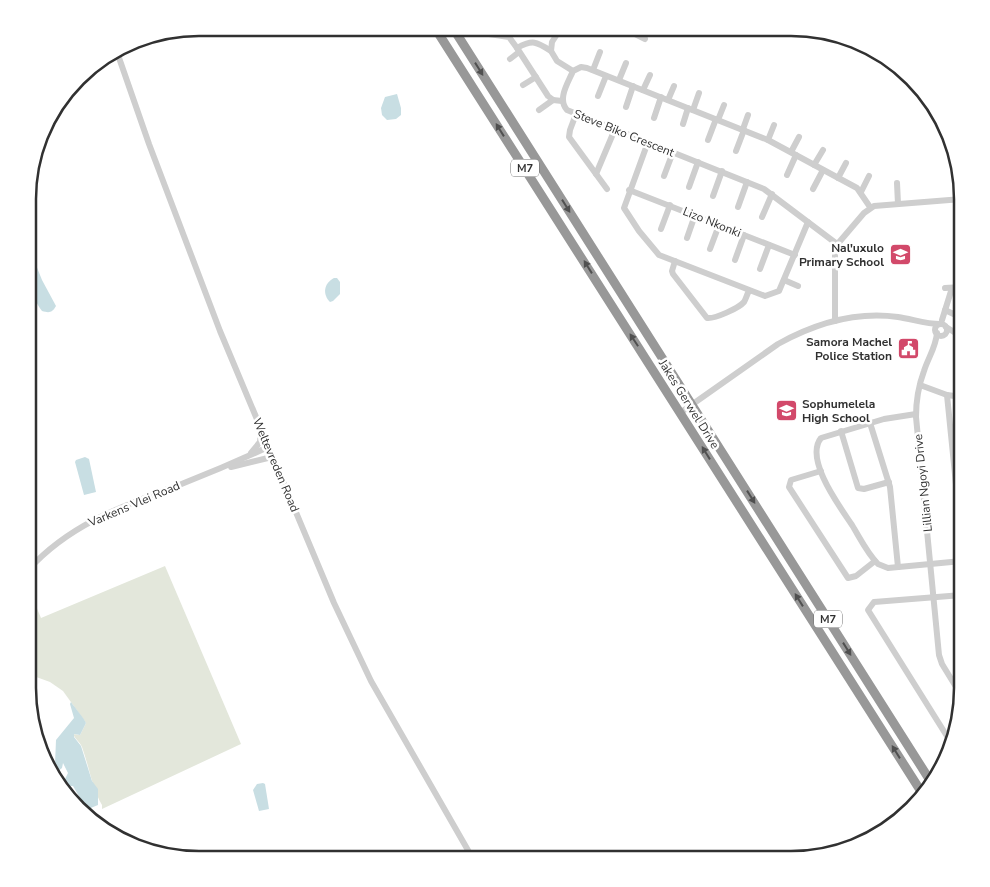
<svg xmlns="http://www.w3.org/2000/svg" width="990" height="887" font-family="'Nunito Sans',sans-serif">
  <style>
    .green { fill: #e3e7db }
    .water { fill: #c8dee3 }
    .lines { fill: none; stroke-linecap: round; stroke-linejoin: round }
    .minor { stroke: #cecece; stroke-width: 6 }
    .highway { stroke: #989898; stroke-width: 9 }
    .oneway { fill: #505050 }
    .labels { text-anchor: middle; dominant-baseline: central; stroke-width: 5; stroke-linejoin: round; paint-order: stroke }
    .shield { fill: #fff; stroke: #6f6f6f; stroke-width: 1 }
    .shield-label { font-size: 11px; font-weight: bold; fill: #313131 }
    .street-label { font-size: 12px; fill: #313131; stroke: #fff }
    .poi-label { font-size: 12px; font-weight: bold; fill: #313131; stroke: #fff; text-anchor: end }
    .rim { fill: none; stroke: #313131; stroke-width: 2.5 }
  </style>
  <rect width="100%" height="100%" fill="#fff"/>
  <path class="green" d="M165 566 241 744 102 809V805C92 788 89 766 82 747 80 742 75 739 73 734L80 735 86 723 63 691 50 682 28 674V587L41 618Z"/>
  <g class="water">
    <polygon points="397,94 401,108 401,115 396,119 387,120 382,115 381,108 385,97"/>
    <path d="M30 257 34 260 42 280 56 306C52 313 49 313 42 311 30 296 30 275 30 257Z"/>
    <path d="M334 278H337L340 282V294L333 301 330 302C322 294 324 283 334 278Z"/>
    <polygon points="85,457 89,459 96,492 84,495 75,462 76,460"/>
    <path d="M71 702C75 708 84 718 86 723L80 735 74 734V737L81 746 92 781 98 789V805L86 810H83L80 798 73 786H67V790L65 792 63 783 68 773 63 763 62 768 58 771 55 764 56 740 74 718 70 704Z"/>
    <polygon points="263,783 265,784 269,809 259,811 253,790 257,784"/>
  </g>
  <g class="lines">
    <g class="minor">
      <polyline points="477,28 489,34 509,37 517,48"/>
      <polyline points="561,28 552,42 551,51 557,61 573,71"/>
      <polyline points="623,28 645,39"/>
      <path d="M551 51C537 42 533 39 517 48L548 96 553 100 562 101"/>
      <polyline points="117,52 149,144 220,331 334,603 371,681 473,859"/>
      <polyline points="510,59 519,52"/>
      <polyline points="593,70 600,52"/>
      <polyline points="619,80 626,63"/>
      <polyline points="523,85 536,77"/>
      <polyline points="643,90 650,75"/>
      <polyline points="598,96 606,76"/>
      <polyline points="668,100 674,86"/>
      <polyline points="626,107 633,86"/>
      <polyline points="539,110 553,100"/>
      <polyline points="693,110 699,93"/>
      <polyline points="576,114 570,130 569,137 607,189"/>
      <polyline points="654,118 661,97"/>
      <polyline points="718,120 724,105"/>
      <polyline points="683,124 688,108"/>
      <polyline points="743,129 748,115"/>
      <polyline points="708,140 716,119"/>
      <polyline points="768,140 774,125"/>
      <polyline points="648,142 624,208 639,231 659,255 765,296 779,291 808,222"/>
      <polyline points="736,151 744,130"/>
      <polyline points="791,152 799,137"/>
      <polyline points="814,165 823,150"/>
      <polyline points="596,174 615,129"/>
      <polyline points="787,175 796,155"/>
      <polyline points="664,176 673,152"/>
      <polyline points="838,178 846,163"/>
      <polyline points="897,183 898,204"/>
      <polyline points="689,187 698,162"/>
      <polyline points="813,189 823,170"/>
      <polyline points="629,190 795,255"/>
      <polyline points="861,192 869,176"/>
      <polyline points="713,196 722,171"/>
      <polyline points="960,199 962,238"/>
      <polyline points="738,207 747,182"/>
      <polyline points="762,217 772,194"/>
      <polyline points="661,229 670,205"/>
      <polyline points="687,238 695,215"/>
      <path d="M837 244 764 189 567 110C557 99 568 83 573 71L581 67 587 68 768 140 857 188 870 207"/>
      <polyline points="710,249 719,225"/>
      <polyline points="735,260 744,235"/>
      <path d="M675 261 672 271 673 274 707 318C715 319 739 308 744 302 746 299 747 294 749 291"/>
      <polyline points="760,269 769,245"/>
      <polyline points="784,280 798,286"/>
      <polyline points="945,288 962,287"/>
      <polyline points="945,310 962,318"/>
      <polyline points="942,320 952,288"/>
      <polyline points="835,321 835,247 864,213 874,206 962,199"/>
      <circle cx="941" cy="330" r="6"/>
      <polyline points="946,327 962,337"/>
      <polyline points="956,327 960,317"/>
      <path d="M937 333C936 347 928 358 924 371 918 387 916 401 916 417L939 655 942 664 961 695"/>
      <polyline points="920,385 947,395 962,397"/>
      <polyline points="947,395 962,544"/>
      <path d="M680 413 778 344C814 324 855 311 898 317 912 319 926 324 940 324"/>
      <path d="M916 414 884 419 821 438C804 459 840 507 852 525 860 538 867 553 878 564L888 568 962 561"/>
      <polyline points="870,423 890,487 898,567"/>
      <polyline points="841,431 858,488 864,489 889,482"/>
      <polyline points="251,453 260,442 261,431"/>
      <polyline points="231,467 272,457"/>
      <polyline points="821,471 791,480 789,487 848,578 856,576 875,561"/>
      <path d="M29 569C72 522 126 505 184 483 212 472 240 460 268 447"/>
      <polyline points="950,741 868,610 874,602 962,595"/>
    </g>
    <g class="highway">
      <polyline points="435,28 922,793"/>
      <polyline points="453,28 931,782"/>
    </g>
  </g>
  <defs><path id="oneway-solid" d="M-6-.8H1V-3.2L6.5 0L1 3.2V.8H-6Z" transform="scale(1.25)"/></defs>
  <g class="oneway">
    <use href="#oneway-solid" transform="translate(479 69) rotate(58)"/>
    <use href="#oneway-solid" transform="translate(500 130) rotate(-122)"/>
    <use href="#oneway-solid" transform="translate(566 206) rotate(58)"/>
    <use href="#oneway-solid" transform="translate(588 267) rotate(-122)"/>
    <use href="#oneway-solid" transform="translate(634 340) rotate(-123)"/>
    <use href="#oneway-solid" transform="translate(706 453) rotate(-122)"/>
    <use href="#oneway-solid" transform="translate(751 497) rotate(58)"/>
    <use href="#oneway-solid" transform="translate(799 600) rotate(-122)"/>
    <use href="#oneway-solid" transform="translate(847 649) rotate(58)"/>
    <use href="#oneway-solid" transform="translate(896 752) rotate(-122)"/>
  </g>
  <defs>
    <symbol id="school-square" viewBox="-11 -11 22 22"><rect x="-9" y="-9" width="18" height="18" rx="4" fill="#d2496a" stroke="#fff"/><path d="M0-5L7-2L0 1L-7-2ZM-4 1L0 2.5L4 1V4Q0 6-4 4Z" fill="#fff"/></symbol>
    <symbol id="civic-square" viewBox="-11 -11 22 22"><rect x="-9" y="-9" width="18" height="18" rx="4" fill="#d2496a" stroke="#fff"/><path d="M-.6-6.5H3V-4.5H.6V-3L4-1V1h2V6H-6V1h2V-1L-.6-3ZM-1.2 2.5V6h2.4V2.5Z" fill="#fff"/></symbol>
  </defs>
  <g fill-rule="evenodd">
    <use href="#school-square" x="888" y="242" width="25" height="25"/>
    <use href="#civic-square" x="896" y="336" width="25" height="25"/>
    <use href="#school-square" x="774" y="398" width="25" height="25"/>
  </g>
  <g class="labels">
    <g class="shield">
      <rect x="511" y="159.5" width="28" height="17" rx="4"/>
      <rect x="814" y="610.5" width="28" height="17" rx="4"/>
    </g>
    <g class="shield-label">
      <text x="525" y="168">M7</text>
      <text x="828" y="619">M7</text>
    </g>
    <g class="street-label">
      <text transform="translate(624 133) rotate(22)">Steve Biko Crescent</text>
      <text transform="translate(712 222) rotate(22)">Lizo Nkonki</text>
      <text transform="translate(689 404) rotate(58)">Jakes Gerwel Drive</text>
      <text transform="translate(276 465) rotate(67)">Weltevreden Road</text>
      <text transform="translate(923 483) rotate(-96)">Lillian Ngoyi Drive</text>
      <text transform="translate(134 504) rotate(-23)">Varkens Vlei Road</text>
    </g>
    <g class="poi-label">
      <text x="884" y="248">Nal'uxulo<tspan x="884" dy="14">Primary School</tspan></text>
      <text x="892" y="342">Samora Machel<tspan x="892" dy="14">Police Station</tspan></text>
      <text x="802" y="404" text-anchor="start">Sophumelela<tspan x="802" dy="14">High School</tspan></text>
    </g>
  </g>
  <path d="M0 0H990V887H0ZM199 36H791A163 163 0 0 1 954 199V688A163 163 0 0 1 791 851H199A163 163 0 0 1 36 688V199A163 163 0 0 1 199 36Z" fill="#fff" fill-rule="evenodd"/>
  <path class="rim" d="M199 36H791A163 163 0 0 1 954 199V688A163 163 0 0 1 791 851H199A163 163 0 0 1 36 688V199A163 163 0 0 1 199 36Z"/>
</svg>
